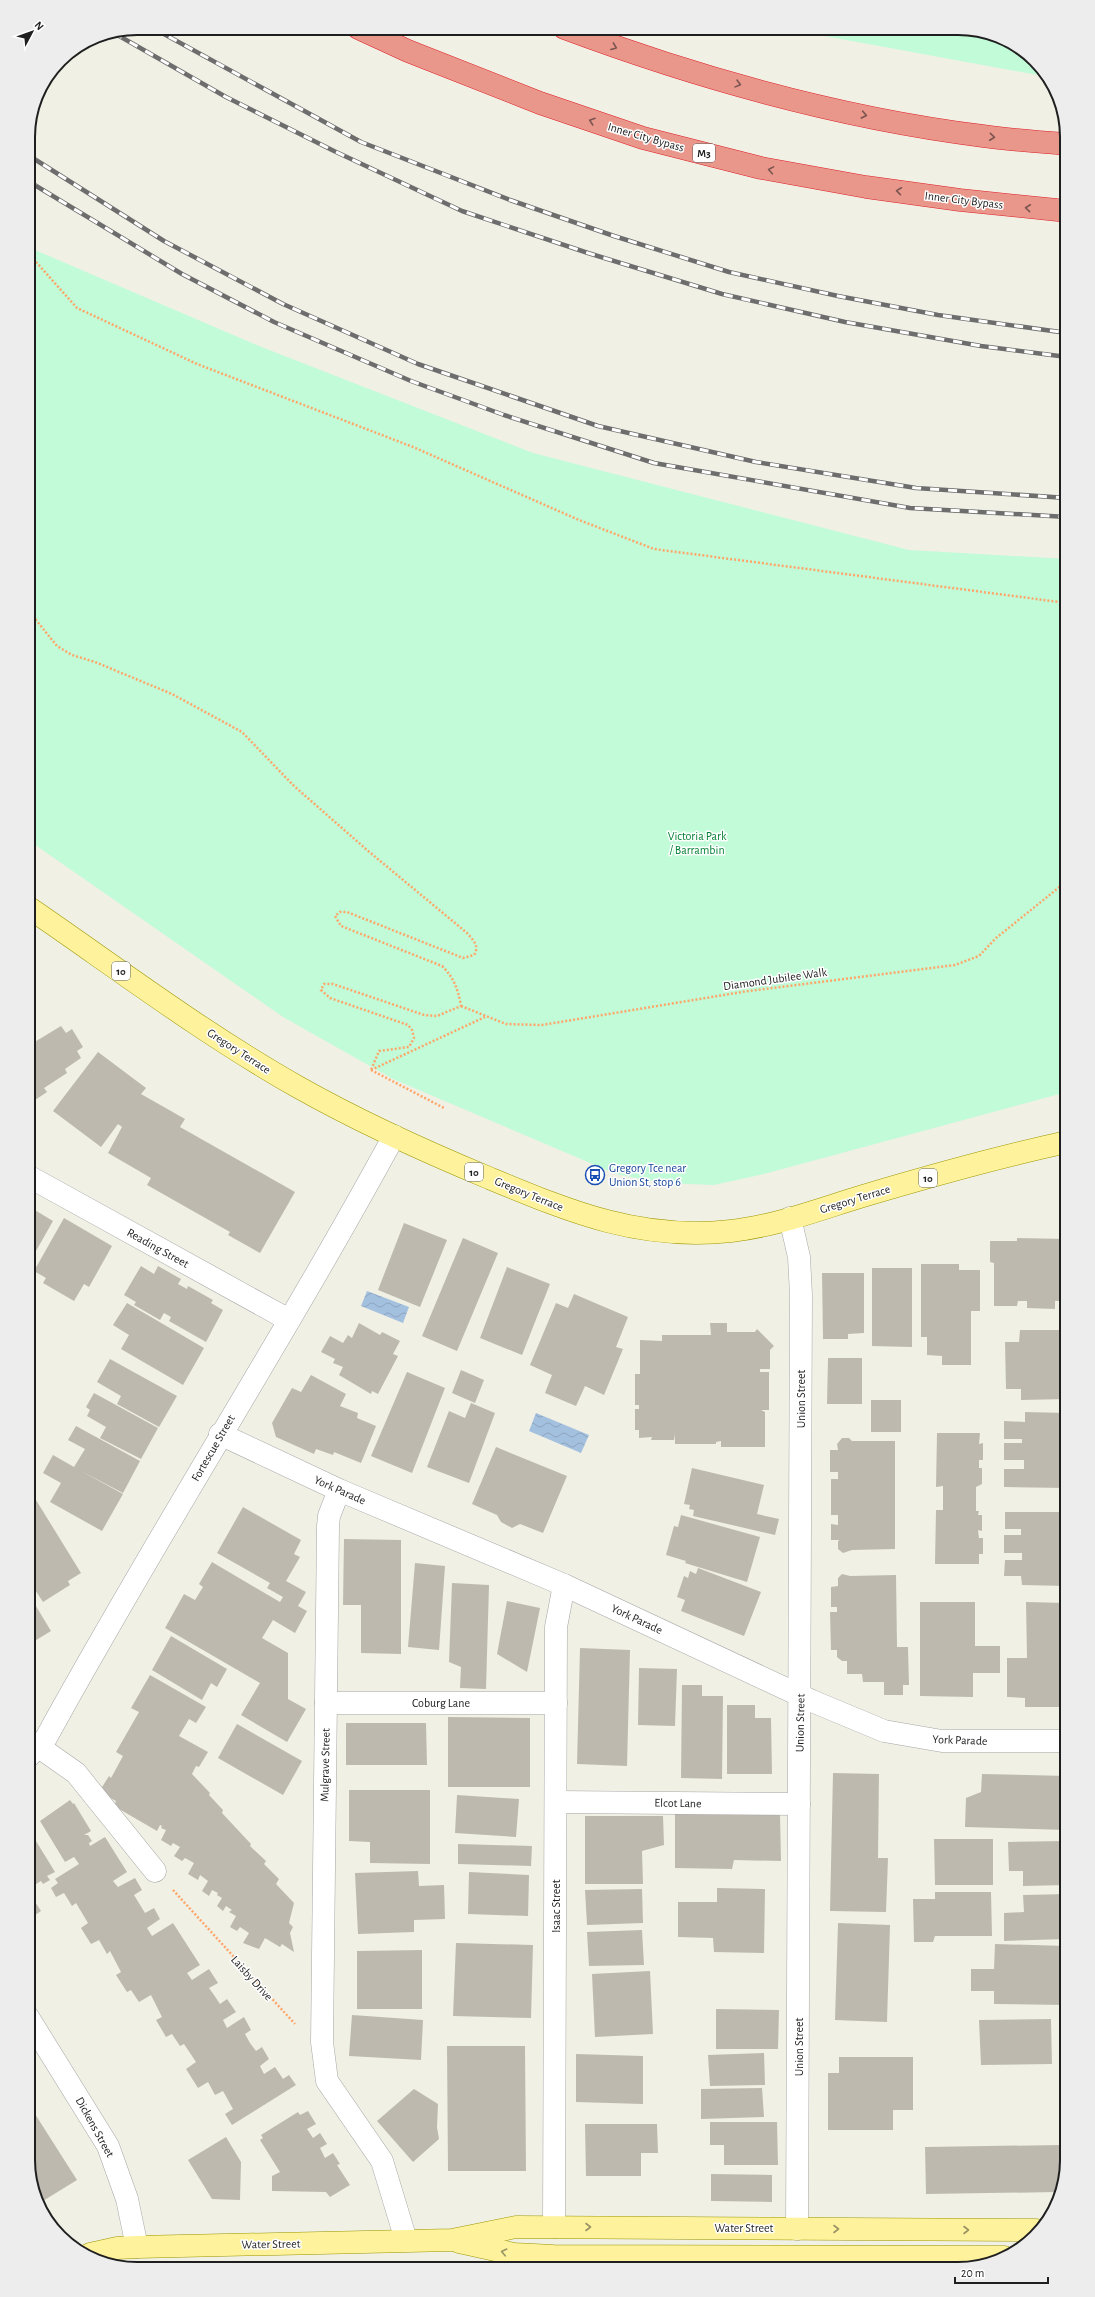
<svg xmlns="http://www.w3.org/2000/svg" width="1095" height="2297" font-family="'Alegreya Sans',sans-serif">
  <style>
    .park { fill: #c1fbd8 }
    .water { fill: url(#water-waves) }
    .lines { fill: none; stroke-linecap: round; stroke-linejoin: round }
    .stream { stroke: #a4c0df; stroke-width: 9 }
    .building { fill: #bdb9ae }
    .minor-casing { stroke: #a6a6a6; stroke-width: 23 }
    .major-casing { stroke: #9a9700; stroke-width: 23 }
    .highway-casing { stroke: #e02027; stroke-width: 23 }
    .path { stroke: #fea669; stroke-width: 2.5; stroke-dasharray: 2 2; stroke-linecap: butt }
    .minor { stroke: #fff; stroke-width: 22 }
    .major { stroke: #fef29c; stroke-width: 22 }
    .highway { stroke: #e9968b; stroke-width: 22 }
    .rail-casing { stroke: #6d6d6d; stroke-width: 4.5 }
    .rail { stroke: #fff; stroke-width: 3; stroke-dasharray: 9; stroke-linecap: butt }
    .oneway { stroke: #7a5550 }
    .oneway2 { stroke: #9a9364 }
    .labels { text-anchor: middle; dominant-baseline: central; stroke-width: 3; stroke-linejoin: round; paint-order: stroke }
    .shield { fill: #fff; stroke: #626262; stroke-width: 1 }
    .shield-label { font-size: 11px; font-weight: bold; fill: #1f1f1f }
    .street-label { font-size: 12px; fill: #1f1f1f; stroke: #fff }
    .park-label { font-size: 12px; fill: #088238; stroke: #fff }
    .transit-label { font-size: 12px; fill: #164399; stroke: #fff; text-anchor: start }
    .rim { fill: none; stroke: #1f1f1f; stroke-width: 2 }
  </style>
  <defs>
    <pattern id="water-waves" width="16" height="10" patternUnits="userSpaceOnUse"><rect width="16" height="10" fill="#a4c0df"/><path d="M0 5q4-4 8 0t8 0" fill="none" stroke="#8da5bf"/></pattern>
  </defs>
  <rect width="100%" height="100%" fill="#f0f0e5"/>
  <g class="park">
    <polygon points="781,28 965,28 1024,50 1043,76"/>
    <polygon points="28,247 259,346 533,453 909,550 1067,559 1067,1092 764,1174 714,1185 662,1183 616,1174 393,1079 283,1017 28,840"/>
  </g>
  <g class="water">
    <polygon points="367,1291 409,1307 403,1323 361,1306"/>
    <polygon points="536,1413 589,1435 581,1453 529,1431"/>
  </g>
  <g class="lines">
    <polyline class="stream" points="814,28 831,30 837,28"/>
  </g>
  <g class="building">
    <polygon points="61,1026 66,1033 72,1029 83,1047 77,1051 81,1058 65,1069 67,1073 44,1088 47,1092 32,1102 34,1106 28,1110 28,1046"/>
    <polygon points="98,1052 146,1088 141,1094 185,1119 180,1127 295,1192 260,1253 228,1235 230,1232 147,1185 151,1178 108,1153 122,1127 118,1124 101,1147 53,1111"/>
    <polygon points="33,1209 53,1221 28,1265 28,1213 30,1214"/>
    <polygon points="64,1218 112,1246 89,1287 84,1284 74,1301 43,1283 46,1278 34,1271"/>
    <polygon points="404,1223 447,1240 420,1307 378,1290"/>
    <polygon points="463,1238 498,1253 457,1351 422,1336"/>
    <polygon points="1017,1238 1067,1239 1067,1309 1063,1309 1063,1301 1055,1301 1055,1309 1027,1308 1027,1301 1018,1301 1017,1306 994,1306 994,1263 990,1262 990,1241 1017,1241"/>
    <polygon points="921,1264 959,1264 959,1270 980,1270 980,1311 971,1311 971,1365 942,1365 942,1356 927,1355 927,1337 921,1337"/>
    <polygon points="141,1266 154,1274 158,1266 181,1279 178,1284 187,1289 188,1286 213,1300 211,1303 223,1310 206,1342 169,1321 171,1317 164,1313 160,1320 134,1305 136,1302 124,1295"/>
    <polygon points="507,1267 550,1284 522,1355 480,1338"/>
    <polygon points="872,1268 912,1268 912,1347 872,1346"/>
    <polygon points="822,1273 864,1273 864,1333 848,1334 848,1339 823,1339"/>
    <polygon points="574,1294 628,1317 616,1347 623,1349 604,1395 585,1386 576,1406 545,1393 552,1375 530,1365 556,1303 568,1308"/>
    <polygon points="127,1303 204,1348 183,1385 121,1349 129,1335 113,1325"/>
    <polygon points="359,1323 380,1335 382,1332 400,1341 393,1354 398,1356 378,1394 372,1391 371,1394 339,1375 343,1367 333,1363 335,1359 321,1352 330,1336 343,1343 348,1335 352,1338"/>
    <polygon points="710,1323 727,1323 727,1332 755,1332 757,1329 774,1346 770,1350 770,1369 760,1369 760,1372 769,1372 769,1410 761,1410 765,1412 765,1447 721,1447 721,1441 716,1442 716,1444 675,1444 675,1434 674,1440 651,1440 652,1437 639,1438 639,1430 635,1430 635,1409 639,1409 639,1405 635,1405 635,1374 640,1374 640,1340 662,1341 662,1335 711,1335"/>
    <polygon points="1020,1330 1067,1330 1067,1399 1021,1400 1021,1389 1006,1389 1005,1342 1019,1342"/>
    <polygon points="828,1358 862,1358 862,1404 827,1404"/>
    <polygon points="110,1359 177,1396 159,1427 117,1404 121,1396 97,1382"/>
    <polygon points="461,1370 484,1380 475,1403 452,1393"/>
    <polygon points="407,1372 445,1388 412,1473 371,1456"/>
    <polygon points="311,1375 346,1394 340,1406 358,1413 357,1418 376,1426 361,1463 334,1452 333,1455 316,1449 314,1454 276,1437 272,1423 292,1388 301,1392"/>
    <polygon points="94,1393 158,1428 141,1459 100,1438 106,1427 87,1416 90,1410 86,1407"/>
    <rect x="871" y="1400" width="30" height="32"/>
    <polygon points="471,1403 495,1413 469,1483 427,1467 449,1411 465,1418"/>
    <polygon points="1025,1412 1067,1413 1067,1488 1004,1487 1004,1469 1024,1469 1024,1460 1004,1460 1004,1443 1022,1443 1022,1439 1004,1439 1004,1421 1025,1422"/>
    <polygon points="76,1426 140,1461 123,1493 79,1470 123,1494 102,1531 50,1502 61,1483 43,1473 53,1455 74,1467 85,1449 68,1440"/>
    <polygon points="937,1433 980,1433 979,1444 983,1443 983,1460 979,1460 979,1468 982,1468 982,1484 976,1487 976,1511 979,1511 978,1515 982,1515 982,1531 978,1530 979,1538 983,1538 983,1554 979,1554 979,1564 935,1564 936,1510 943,1510 943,1486 936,1487"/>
    <polygon points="842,1438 849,1438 852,1441 895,1441 895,1549 852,1550 843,1553 838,1549 838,1542 839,1540 831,1540 831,1524 838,1525 838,1515 831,1515 831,1479 838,1479 838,1472 830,1472 830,1450 838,1450 837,1444"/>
    <polygon points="496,1447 567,1476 543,1533 520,1524 512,1528 501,1522 497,1515 472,1504"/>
    <polygon points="692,1468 764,1485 757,1514 779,1519 775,1535 693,1516 694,1510 689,1509 690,1505 684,1504"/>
    <polygon points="36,1500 81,1573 68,1581 70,1585 43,1602 28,1579 28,1505"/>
    <polygon points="243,1507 301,1540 294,1554 300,1557 286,1581 306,1592 298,1606 307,1611 295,1633 273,1620 262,1638 288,1653 288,1699 306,1709 287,1742 241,1715 260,1683 165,1628 184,1594 195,1600 203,1587 199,1584 212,1562 280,1602 283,1597 267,1588 270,1583 217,1553"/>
    <polygon points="1005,1512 1067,1512 1067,1586 1022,1585 1021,1576 1004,1576 1005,1560 1022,1560 1022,1553 1004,1553 1004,1535 1021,1535 1021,1529 1005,1529"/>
    <polygon points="681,1515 760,1537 747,1582 685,1563 686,1561 666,1555 674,1526 678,1527"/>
    <polygon points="344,1539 401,1540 401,1654 361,1653 361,1605 343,1605"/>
    <polygon points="415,1563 445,1566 439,1650 408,1647"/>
    <polygon points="698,1568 761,1592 744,1636 681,1611 685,1600 677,1597 684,1576 688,1578 690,1571 696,1574"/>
    <polygon points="842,1574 850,1576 896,1575 897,1647 908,1647 909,1685 903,1685 903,1695 884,1695 884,1682 863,1682 862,1674 847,1674 847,1661 842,1661 837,1657 837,1650 831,1650 830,1612 837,1612 837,1607 831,1607 831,1587 838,1586 838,1578"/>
    <polygon points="452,1583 489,1585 486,1689 460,1688 461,1667 449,1662"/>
    <polygon points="28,1593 51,1631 28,1645"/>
    <polygon points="507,1601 540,1608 527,1672 497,1654"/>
    <polygon points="920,1602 975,1602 975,1646 1000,1646 1000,1673 973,1673 973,1697 920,1696"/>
    <polygon points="1026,1602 1067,1603 1067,1707 1025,1707 1025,1698 1007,1697 1007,1658 1027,1658"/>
    <polygon points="171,1636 227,1669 217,1687 211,1683 202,1700 152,1670"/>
    <polygon points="580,1648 630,1650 627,1766 577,1764"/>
    <polygon points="639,1668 677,1669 675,1726 638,1725"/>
    <polygon points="150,1675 206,1707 196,1723 189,1719 179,1736 208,1752 199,1767 196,1766 192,1774 210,1793 209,1795 223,1810 222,1813 251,1844 250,1846 266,1861 264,1864 279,1879 276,1884 294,1903 289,1923 293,1927 290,1933 294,1952 282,1944 280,1947 265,1938 259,1949 243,1943 249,1933 240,1927 237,1931 230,1927 236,1916 229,1912 232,1910 226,1906 223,1911 217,1906 222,1898 217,1895 218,1893 212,1890 209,1896 202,1891 208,1881 200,1875 198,1880 188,1874 194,1863 185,1858 182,1861 174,1856 180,1847 173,1843 171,1846 161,1840 166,1830 161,1828 162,1826 160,1825 157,1831 114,1806 116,1801 99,1792 109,1776 111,1778 123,1756 116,1752 139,1712 131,1708"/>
    <polygon points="682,1685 702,1685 702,1696 723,1696 722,1779 681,1778"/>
    <polygon points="727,1705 755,1705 755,1718 771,1718 772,1774 727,1774"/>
    <polygon points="448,1717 530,1718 530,1787 448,1787"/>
    <polygon points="346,1723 426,1723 427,1765 346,1765"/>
    <polygon points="237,1724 302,1761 283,1795 218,1758"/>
    <polygon points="833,1773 879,1774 878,1858 888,1858 886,1912 830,1911"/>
    <polygon points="982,1774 1067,1776 1067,1830 965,1827 966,1798 981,1792"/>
    <polygon points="349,1790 430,1790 430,1864 370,1863 370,1842 349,1841"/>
    <polygon points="457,1795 519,1799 516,1837 455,1833"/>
    <polygon points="70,1800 73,1804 74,1803 91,1831 84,1835 88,1835 92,1841 89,1843 90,1846 105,1837 127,1872 113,1881 118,1887 135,1878 142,1890 134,1895 145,1913 154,1908 160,1919 147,1928 152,1936 173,1923 200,1965 187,1973 192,1980 209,1969 218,1983 209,1988 214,1995 220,2004 227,1999 236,2012 223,2020 227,2028 244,2017 251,2030 245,2034 250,2043 256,2051 262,2047 269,2059 260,2066 264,2074 275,2067 283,2079 289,2075 296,2085 232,2125 225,2114 233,2109 223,2091 215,2095 208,2082 198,2088 186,2069 196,2062 184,2044 180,2046 172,2034 166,2037 156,2020 162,2017 151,1995 139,2002 131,1990 127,1992 116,1975 121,1972 110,1951 107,1954 99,1940 91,1944 81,1928 88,1923 76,1903 72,1906 64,1893 56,1897 51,1888 58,1883 55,1879 79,1864 74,1857 65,1862 40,1821"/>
    <polygon points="675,1813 780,1814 781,1861 734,1860 732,1869 675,1868"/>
    <polygon points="585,1816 663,1816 664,1845 642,1851 643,1884 585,1884"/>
    <polygon points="28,1828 55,1872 47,1876 50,1880 43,1884 41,1881 28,1889"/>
    <polygon points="934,1839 993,1839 993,1885 935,1885"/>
    <polygon points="1067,1841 1067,1885 1023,1886 1023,1871 1009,1871 1008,1842"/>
    <polygon points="458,1844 532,1846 531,1866 458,1864"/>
    <polygon points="418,1871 419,1886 444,1885 445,1919 414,1920 414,1932 358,1934 355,1873"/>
    <polygon points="469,1872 529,1875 528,1916 468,1914"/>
    <polygon points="717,1888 765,1889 764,1953 714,1952 713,1938 678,1937 678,1902 717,1902"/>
    <polygon points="642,1889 643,1923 587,1925 585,1890"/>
    <polygon points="28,1891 41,1911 28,1920"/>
    <polygon points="935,1892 991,1892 992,1936 935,1936 933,1942 914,1942 913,1899 935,1899"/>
    <polygon points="1067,1894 1067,1939 1004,1941 1004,1913 1024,1912 1023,1895"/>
    <polygon points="838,1923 890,1925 887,2022 835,2020"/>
    <polygon points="642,1930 644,1965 589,1966 587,1932"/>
    <polygon points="456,1943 533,1945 531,2018 453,2016"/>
    <polygon points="995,1944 1067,1946 1067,2005 994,2004 994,1991 971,1991 971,1969 994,1969"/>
    <polygon points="422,1950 422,2009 357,2009 357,1951"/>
    <polygon points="650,1971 653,2034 595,2037 592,1974"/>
    <polygon points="716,2009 779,2010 778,2049 716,2049"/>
    <polygon points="352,2015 423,2020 421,2060 349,2056"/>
    <polygon points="1051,2019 1052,2064 981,2065 979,2020"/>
    <polygon points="447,2046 525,2046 526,2171 448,2171"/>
    <polygon points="764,2053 765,2085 710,2086 708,2055"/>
    <polygon points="576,2054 643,2056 643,2104 576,2102"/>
    <polygon points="839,2057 913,2057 913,2110 893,2110 893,2130 828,2130 828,2073 839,2073"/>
    <polygon points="762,2088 764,2117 701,2119 701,2089"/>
    <polygon points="414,2089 438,2104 437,2127 439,2139 413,2162 377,2121"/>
    <polygon points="28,2103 77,2180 38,2204 28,2160"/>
    <polygon points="308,2111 316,2124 307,2129 313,2138 320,2133 327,2144 320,2148 325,2158 333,2153 340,2164 337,2165 350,2185 330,2197 326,2192 272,2191 272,2176 280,2172 260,2140 263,2138 261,2135 298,2112 300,2115"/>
    <polygon points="710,2122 777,2122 778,2165 724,2165 724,2145 710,2145"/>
    <polygon points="585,2124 657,2124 658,2153 641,2153 641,2176 586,2176"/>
    <polygon points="226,2137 241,2162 240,2200 212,2199 188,2160"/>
    <polygon points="1060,2145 1061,2179 1057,2192 926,2194 925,2147"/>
    <polygon points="711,2174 772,2175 772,2202 711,2201"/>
  </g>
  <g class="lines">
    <defs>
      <g id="minor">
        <polyline points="28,1176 289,1320"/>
        <polyline points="790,1218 799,1257 801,1295 797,2229"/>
        <polyline points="220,1434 339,1490 564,1585 812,1701 884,1731 942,1741 1067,1741"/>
        <polyline points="339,1490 329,1516 328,1526 322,2042 327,2081 382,2161 406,2240"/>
        <polyline points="326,1703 556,1703"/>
        <polyline points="39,1747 76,1773 155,1871"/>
        <path d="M28 1757 46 1738C157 1535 283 1340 394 1136"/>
        <polyline points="557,1802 799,1804"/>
        <polyline points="28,2017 108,2146 127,2199 137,2247"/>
        <polyline points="554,2227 556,1627 564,1585"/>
      </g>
      <g id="major">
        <path d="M28 907C117 968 204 1034 298 1087 360 1122 424 1151 489 1178 571 1212 640 1241 731 1231 776 1226 820 1209 863 1196 930 1176 998 1157 1067 1142"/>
        <polyline points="459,2242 514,2254 553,2256 1004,2257"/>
        <polyline points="90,2254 117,2248 137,2247 452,2240 516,2227 1036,2230"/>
      </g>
      <g id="highway">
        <polyline points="358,28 408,51 540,103 643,138 761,168 866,187 960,200 1067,211"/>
        <path d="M564 28C698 78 840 118 983 136 1011 140 1039 142 1067 144"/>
      </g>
    </defs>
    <use href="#minor" class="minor-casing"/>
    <use href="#major" class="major-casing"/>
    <use href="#highway" class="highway-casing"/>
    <g class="path">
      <polyline points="1018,48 1024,51"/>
      <polyline points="28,253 77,308 197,364 413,447 579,520 654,549 1067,603"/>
      <path d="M28 610 57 646 72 655 95 662 172 694 242 732 294 786 367 850 467 933C473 940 480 946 474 955L463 958 347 912H340L335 916 341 926 442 966C454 978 458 989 461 1006L437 1016 424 1015 333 984H324L321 990 330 998 408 1025 412 1030 414 1038 409 1047 379 1051 371 1070"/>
      <polyline points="461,1006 506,1024 542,1025 748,991 955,965 979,956 996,938 1067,881"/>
      <polyline points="371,1070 485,1017"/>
      <polyline points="371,1070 444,1108"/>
      <polyline points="173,1890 295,2024"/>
    </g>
    <use href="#minor" class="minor"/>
    <use href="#major" class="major"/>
    <use href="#highway" class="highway"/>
    <defs>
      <g id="rail">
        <polyline points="153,28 361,142 510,200 614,236 729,272 838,296 938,315 1067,333"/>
        <polyline points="114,33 226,97 334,151 462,211 588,253 722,294 845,322 981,346 1067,357"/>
        <polyline points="28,155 164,241 283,304 418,364 598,426 756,462 916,488 1067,498"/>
        <polyline points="28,181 182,274 274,322 411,381 504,415 654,463 910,508 1067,517"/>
      </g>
    </defs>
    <use href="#rail" class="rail-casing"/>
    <use href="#rail" class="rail"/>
  </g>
  <defs><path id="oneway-chevron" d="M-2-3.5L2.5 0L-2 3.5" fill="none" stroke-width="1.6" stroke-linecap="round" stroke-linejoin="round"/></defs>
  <g class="oneway">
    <use href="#oneway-chevron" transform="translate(614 47) rotate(21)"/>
    <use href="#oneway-chevron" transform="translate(738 84) rotate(15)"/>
    <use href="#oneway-chevron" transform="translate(864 115) rotate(11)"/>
    <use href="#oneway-chevron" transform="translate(592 121) rotate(-161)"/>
    <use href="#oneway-chevron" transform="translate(992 137) rotate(6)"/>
    <use href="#oneway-chevron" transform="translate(771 170) rotate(-170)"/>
    <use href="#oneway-chevron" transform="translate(899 191) rotate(-172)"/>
    <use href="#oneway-chevron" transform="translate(1028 208) rotate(-174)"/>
  </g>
  <g class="oneway2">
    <use href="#oneway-chevron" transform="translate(588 2227)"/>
    <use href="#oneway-chevron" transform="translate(836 2229)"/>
    <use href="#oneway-chevron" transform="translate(966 2230)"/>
    <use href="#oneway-chevron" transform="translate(504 2252) rotate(-167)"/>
  </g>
  <defs>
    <symbol id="bus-ring" viewBox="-11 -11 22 22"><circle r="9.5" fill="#fff" stroke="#1a4fb4" stroke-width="1.5"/><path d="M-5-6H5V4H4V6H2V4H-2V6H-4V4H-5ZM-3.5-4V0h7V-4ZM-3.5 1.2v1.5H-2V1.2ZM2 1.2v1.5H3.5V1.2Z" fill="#1a4fb4"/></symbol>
  </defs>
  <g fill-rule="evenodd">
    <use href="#bus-ring" x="584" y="1164" width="22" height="22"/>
  </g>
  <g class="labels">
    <g class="shield">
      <rect x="693" y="144" width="22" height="18" rx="3"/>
      <rect x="112" y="962" width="18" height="18" rx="3"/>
      <rect x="465" y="1163" width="18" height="18" rx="3"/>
      <rect x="919" y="1169" width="18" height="18" rx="3"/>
    </g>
    <g class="shield-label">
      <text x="704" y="153">M3</text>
      <text x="121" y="971">10</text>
      <text x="474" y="1172">10</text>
      <text x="928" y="1178">10</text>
    </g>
    <g class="street-label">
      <text transform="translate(646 137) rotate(16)">Inner City Bypass</text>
      <text transform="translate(964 200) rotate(7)">Inner City Bypass</text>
      <text transform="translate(775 979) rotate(-8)">Diamond Jubilee Walk</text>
      <text transform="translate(239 1051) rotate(33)">Gregory Terrace</text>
      <text transform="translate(529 1194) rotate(22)">Gregory Terrace</text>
      <text transform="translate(855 1199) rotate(-17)">Gregory Terrace</text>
      <text transform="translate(158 1248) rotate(29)">Reading Street</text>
      <text transform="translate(801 1399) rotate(-90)">Union Street</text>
      <text transform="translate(213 1448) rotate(-60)">Fortescue Street</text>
      <text transform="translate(340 1490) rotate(24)">York Parade</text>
      <text transform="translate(637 1619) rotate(25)">York Parade</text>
      <text x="441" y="1703">Coburg Lane</text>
      <text transform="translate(800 1723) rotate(-89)">Union Street</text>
      <text transform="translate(960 1740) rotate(2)">York Parade</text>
      <text transform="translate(325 1765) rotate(-89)">Mulgrave Street</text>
      <text transform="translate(678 1803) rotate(1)">Elcot Lane</text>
      <text transform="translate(556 1906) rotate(-90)">Isaac Street</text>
      <text transform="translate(252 1978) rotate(48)">Laisby Drive</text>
      <text transform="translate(799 2047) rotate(-90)">Union Street</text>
      <text transform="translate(95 2127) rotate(61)">Dickens Street</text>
      <text x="744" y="2228">Water Street</text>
      <text transform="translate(271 2244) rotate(-1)">Water Street</text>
    </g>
    <g class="park-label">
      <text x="697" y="836">Victoria Park<tspan x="697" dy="14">/ Barrambin</tspan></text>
    </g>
    <g class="transit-label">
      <text x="609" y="1168">Gregory Tce near<tspan x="609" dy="14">Union St, stop 6</tspan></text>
    </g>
  </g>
  <path d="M0 0H1095V2297H0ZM137 35H958A102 102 0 0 1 1060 137V2160A102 102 0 0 1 958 2262H137A102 102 0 0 1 35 2160V137A102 102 0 0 1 137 35Z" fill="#ededed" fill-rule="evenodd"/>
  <path class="rim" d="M137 35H958A102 102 0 0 1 1060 137V2160A102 102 0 0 1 958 2262H137A102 102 0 0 1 35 2160V137A102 102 0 0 1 137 35Z"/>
  <g transform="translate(32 32) rotate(49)" stroke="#ffffff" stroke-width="3" paint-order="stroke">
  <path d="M0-3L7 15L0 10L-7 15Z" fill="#1f1f1f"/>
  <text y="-6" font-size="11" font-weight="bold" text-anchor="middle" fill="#1f1f1f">N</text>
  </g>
  <path d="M955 2277v6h93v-6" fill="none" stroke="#1f1f1f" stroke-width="2"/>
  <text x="961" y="2277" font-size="12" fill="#1f1f1f" stroke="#ffffff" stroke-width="3" paint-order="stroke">20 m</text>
</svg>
